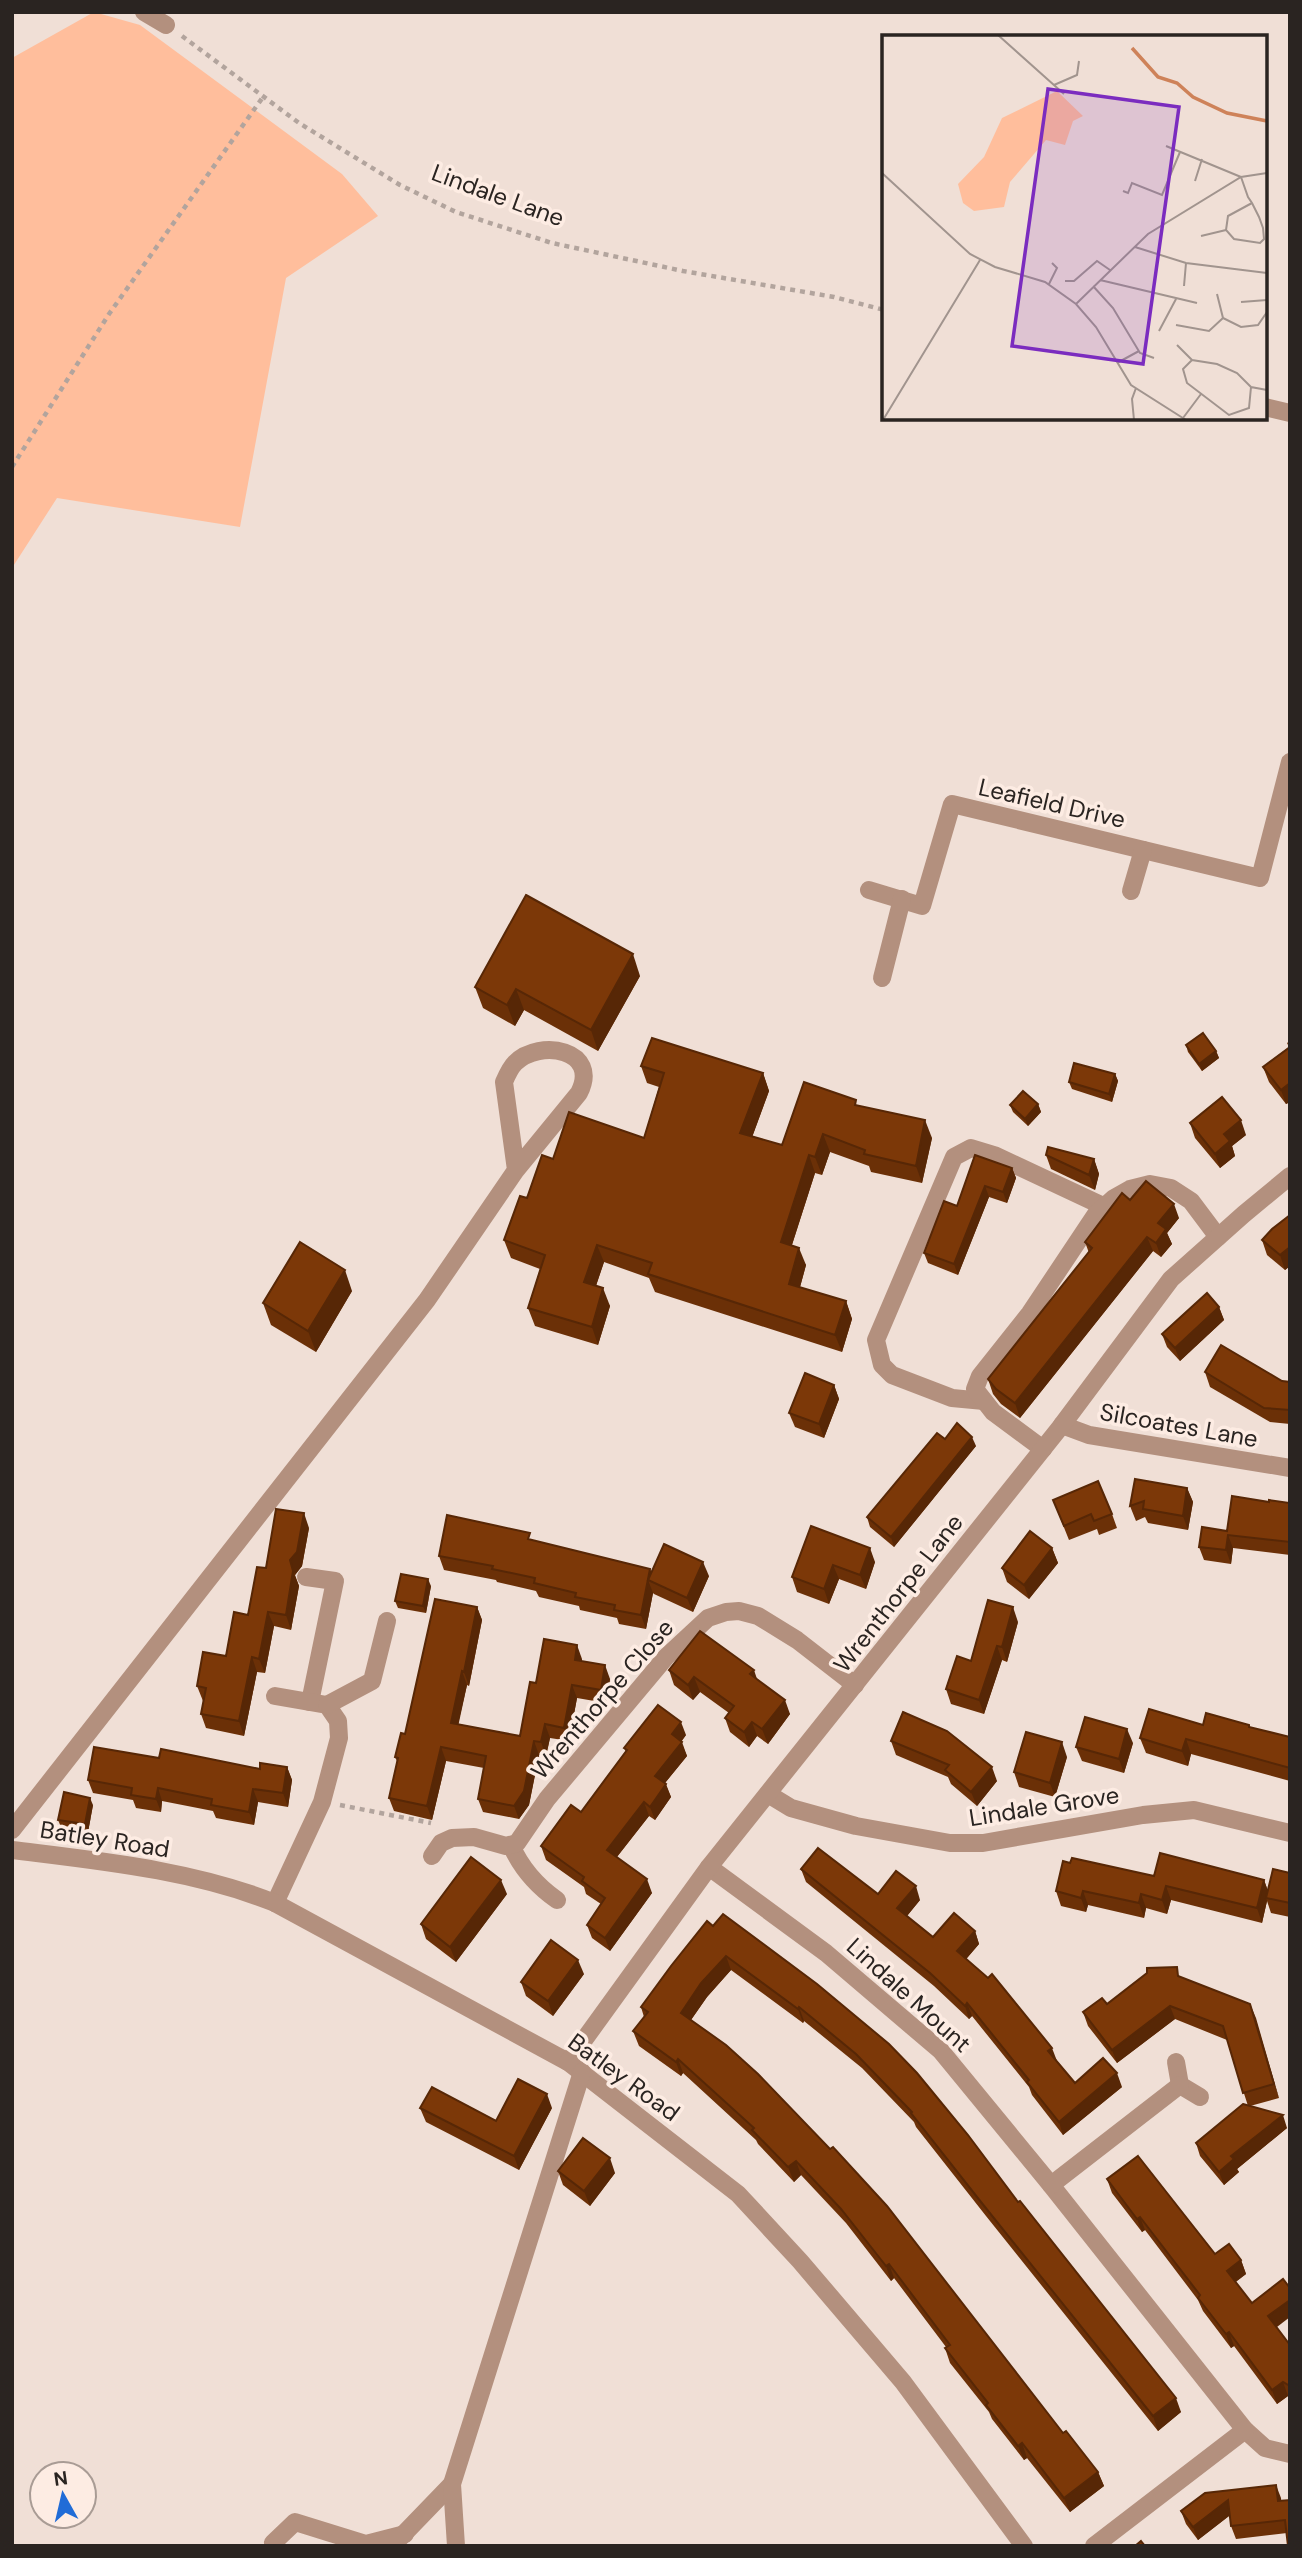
<svg xmlns="http://www.w3.org/2000/svg" width="1302" height="2558" font-family="'DM Sans',sans-serif">
  <style>
    .green { fill: #ffbe9c }
    .lines { fill: none; stroke-linecap: round; stroke-linejoin: round }
    .path { stroke: #b2a49d; stroke-width: 4.5; stroke-dasharray: 5 5; stroke-linecap: butt }
    .minor { stroke: #b3907e; stroke-width: 18 }
    .wall { fill: #6b3007 }
    .shaded-wall { fill: #572706 }
    .building { fill: #7c3808; stroke: #572706; stroke-width: 2 }
    .labels { text-anchor: middle; dominant-baseline: central; stroke-width: 7; stroke-linejoin: round; paint-order: stroke }
    .street-label { font-size: 24px; fill: #2a2421; stroke: #fdece3 }
    .inset-river { fill: none; stroke: #ce8259; stroke-width: 3.5 }
    .inset-road { fill: none; stroke: #a1948e; stroke-width: 2 }
    .view { fill: #7b2cbf; fill-opacity: 0.15; stroke: #7b2cbf; stroke-width: 3.5 }
    .inset-edge { fill: none; stroke: #2a2421; stroke-width: 3.5 }
  </style>
  <rect width="100%" height="100%" fill="#f0dfd6"/>
  <polygon class="green" points="94,12 140,25 342,174 378,216 286,278 240,527 57,498 12,568 12,58"/>
  <g class="lines">
    <g class="path">
      <polyline points="182,36 299,123 400,185 456,212 552,243 683,271 834,297 884,310"/>
      <polyline points="12,467 109,314 263,97"/>
      <polyline points="340,1805 431,1823"/>
    </g>
    <g class="minor">
      <polyline points="144,12 166,25"/>
      <polyline points="1265,407 1290,413"/>
      <polyline points="869,890 922,906 952,804 1260,878 1290,762"/>
      <polyline points="1131,891 1143,850"/>
      <polyline points="882,978 902,899"/>
      <polyline points="984,1401 952,1398 892,1375 882,1365 876,1340 954,1157 971,1148 994,1155 1105,1207"/>
      <polyline points="1062,1425 1089,1435 1290,1468"/>
      <polyline points="1043,1449 993,1412 975,1389 980,1376 1030,1313 1096,1214 1114,1198 1130,1189 1150,1184 1171,1188 1191,1201 1218,1237"/>
      <polyline points="306,1577 335,1581 310,1702"/>
      <polyline points="275,1696 327,1705 338,1721 339,1738 322,1802 275,1903"/>
      <polyline points="327,1705 372,1681 387,1621"/>
      <polyline points="768,1794 791,1808 856,1826 950,1843 983,1843 1143,1815 1194,1810 1290,1833"/>
      <path d="M12 1830 427 1300 516 1170 579 1093C601 1050 540 1038 515 1063 510 1068 507 1075 504 1082L516 1170"/>
      <path d="M511 1845C521 1868 537 1886 557 1900"/>
      <path d="M12 1850C100 1861 193 1870 275 1903L568 2062 738 2194 800 2261 903 2382 1024 2546"/>
      <polyline points="432,1856 441,1843 452,1838 474,1837 506,1846 517,1843 547,1799 666,1657 708,1618 726,1612 739,1611 758,1616 797,1640 855,1685"/>
      <polyline points="709,1867 826,1953 941,2051 1051,2185 1245,2430 1265,2448 1290,2454"/>
      <polyline points="568,2062 709,1867 1062,1425 1171,1279 1244,1214 1290,1176"/>
      <polyline points="1176,2062 1180,2085 1200,2097"/>
      <polyline points="1051,2185 1180,2085"/>
      <polyline points="396,2542 452,2484"/>
      <polyline points="274,2546 273,2543 295,2522 366,2544 405,2534"/>
      <polyline points="456,2546 452,2484 582,2072"/>
      <polyline points="1094,2546 1245,2430"/>
    </g>
  </g>
  <g class="wall">
    <polygon points="640,976 598,1051 524,1010 515,1026 483,1008 475,987"/>
    <polygon points="1290,1041 1290,1102 1286,1104 1269,1082 1263,1067 1289,1047 1287,1043"/>
    <polygon points="1186,1045 1216,1051 1219,1058 1202,1071 1188,1052"/>
    <polygon points="641,1066 763,1073 769,1091 752,1137 782,1145 858,1106 932,1138 922,1183 871,1172 869,1166 830,1152 822,1175 815,1173 792,1245 806,1265 800,1287 846,1301 852,1319 842,1352 655,1292 649,1278 604,1262 596,1286 610,1306 598,1345 535,1326 528,1308 540,1269 511,1258 504,1240 527,1198 553,1159 644,1138 659,1087 647,1083"/>
    <polygon points="1115,1074 1118,1081 1112,1102 1072,1089 1069,1082"/>
    <polygon points="1038,1104 1041,1112 1028,1126 1013,1112 1010,1105"/>
    <polygon points="1190,1123 1246,1135 1232,1146 1235,1156 1220,1168 1195,1138"/>
    <polygon points="1046,1155 1094,1159 1099,1174 1095,1190 1051,1169"/>
    <polygon points="1012,1168 1016,1178 1007,1203 989,1197 958,1275 928,1263 924,1253 957,1206"/>
    <polygon points="1130,1200 1179,1218 1167,1233 1172,1244 1161,1257 1153,1251 1020,1418 1001,1404 993,1394 988,1379 1089,1253 1085,1242"/>
    <polygon points="1290,1215 1290,1266 1285,1270 1267,1255 1262,1240"/>
    <polygon points="352,1291 316,1352 271,1325 263,1303"/>
    <polygon points="1219,1307 1224,1320 1180,1361 1167,1347 1162,1334"/>
    <polygon points="1205,1372 1290,1382 1290,1424 1270,1422 1210,1387"/>
    <polygon points="834,1385 839,1399 824,1438 795,1427 789,1413"/>
    <polygon points="945,1439 976,1446 894,1547 870,1527 867,1517"/>
    <polygon points="1135,1479 1187,1488 1193,1502 1188,1530 1148,1523 1145,1517 1136,1521 1130,1506"/>
    <polygon points="1053,1500 1112,1514 1117,1528 1099,1535 1097,1529 1069,1540"/>
    <polygon points="1269,1502 1290,1503 1290,1555 1233,1548 1231,1564 1204,1560 1199,1547 1227,1531"/>
    <polygon points="811,1526 875,1562 866,1589 839,1579 829,1604 797,1592 792,1577"/>
    <polygon points="309,1528 302,1566 295,1575 299,1586 291,1630 274,1626 265,1673 257,1672 244,1736 206,1728 201,1714 204,1701 203,1701 197,1686 226,1656 248,1615 266,1568"/>
    <polygon points="532,1540 650,1569 651,1573 709,1576 693,1612 654,1594 653,1593 646,1629 619,1624 617,1618 580,1610 579,1606 539,1597 536,1591 497,1582 496,1580 444,1570 439,1556"/>
    <polygon points="1052,1548 1058,1563 1029,1599 1007,1582 1002,1568"/>
    <polygon points="431,1586 426,1613 398,1608 395,1601"/>
    <polygon points="477,1607 482,1620 469,1686 467,1685 458,1724 520,1736 536,1683 582,1659 582,1661 610,1679 606,1703 577,1698 569,1741 550,1738 546,1756 539,1755 529,1805 519,1819 483,1812 478,1799 484,1768 446,1761 432,1820 394,1811 389,1798 397,1761 395,1757 405,1734"/>
    <polygon points="1018,1622 1007,1662 1002,1660 984,1714 951,1704 946,1689 971,1661"/>
    <polygon points="669,1670 757,1679 790,1714 768,1744 757,1736 749,1747 730,1732 725,1718 729,1713 700,1692 693,1700 674,1685"/>
    <polygon points="1203,1725 1249,1725 1250,1727 1290,1737 1290,1781 1191,1754 1188,1766 1146,1753 1140,1738"/>
    <polygon points="686,1735 681,1742 687,1756 665,1783 671,1797 655,1820 649,1816 617,1857 652,1893 610,1951 592,1938 587,1925 601,1904 586,1894 584,1887 546,1860 541,1846 581,1812 626,1752 624,1748"/>
    <polygon points="891,1741 997,1781 977,1806 951,1784 948,1777 896,1755"/>
    <polygon points="1133,1743 1124,1773 1082,1761 1076,1747"/>
    <polygon points="1067,1757 1055,1797 1019,1787 1014,1772"/>
    <polygon points="159,1758 260,1769 287,1767 292,1780 288,1807 258,1802 254,1825 216,1818 213,1811 162,1801 161,1812 136,1808 133,1800 93,1793 88,1780"/>
    <polygon points="93,1805 88,1832 61,1827 58,1820"/>
    <polygon points="1070,1863 1154,1876 1264,1880 1268,1891 1290,1873 1290,1917 1271,1913 1267,1901 1262,1923 1171,1900 1167,1914 1146,1908 1144,1918 1088,1905 1086,1912 1061,1906 1056,1891"/>
    <polygon points="801,1869 878,1894 920,1900 907,1916 933,1937 975,1931 979,1944 966,1959 1057,2061 1075,2083 1122,2087 1063,2135 1032,2095 1029,2087 972,2016 969,2019 934,1986 806,1882"/>
    <polygon points="507,1894 456,1962 426,1939 421,1924"/>
    <polygon points="723,1914 1018,2202 1181,2412 1158,2431 986,2216 916,2127 914,2122 862,2068 804,2021 803,2023 731,1970 707,1997 691,2020 1098,2472 1104,2486 1070,2512 1027,2458 1024,2460 992,2419 989,2412 950,2363 945,2348 946,2347 894,2278 891,2281 846,2223 801,2175 794,2182 758,2144 756,2140 683,2073 681,2076 639,2046 633,2031 644,2017 641,2007"/>
    <polygon points="584,1974 553,2016 526,1996 521,1982"/>
    <polygon points="1181,1977 1250,2004 1279,2098 1250,2106 1287,2128 1237,2169 1239,2172 1224,2185 1200,2156 1196,2143 1248,2106 1227,2040 1175,2019 1117,2063 1088,2026 1083,2012"/>
    <polygon points="420,2108 496,2121 552,2108 519,2170 426,2122"/>
    <polygon points="558,2171 615,2173 590,2206 563,2185"/>
    <polygon points="1107,2179 1215,2254 1241,2260 1246,2274 1235,2282 1252,2303 1276,2327 1290,2345 1290,2397 1288,2396 1277,2404 1234,2346 1231,2348 1203,2311 1198,2300 1145,2230 1142,2232 1112,2193"/>
    <polygon points="1281,2498 1281,2500 1290,2500 1287,2533 1236,2539 1231,2526 1230,2515 1198,2540 1186,2524 1181,2511"/>
  </g>
  <g class="shaded-wall">
    <polygon points="633,954 640,976 598,1051 591,1030"/>
    <polygon points="516,989 524,1010 515,1026 507,1005"/>
    <polygon points="1216,1051 1219,1058 1202,1071 1199,1064"/>
    <polygon points="763,1073 769,1091 747,1151 740,1133"/>
    <polygon points="1115,1074 1118,1081 1112,1102 1109,1094"/>
    <polygon points="1290,1083 1290,1102 1286,1104 1281,1090"/>
    <polygon points="1038,1104 1041,1112 1028,1126 1025,1119"/>
    <polygon points="925,1120 932,1138 922,1183 916,1166"/>
    <polygon points="1241,1120 1246,1135 1232,1146 1235,1156 1220,1168 1215,1154 1224,1134"/>
    <polygon points="823,1134 830,1152 822,1175 815,1157"/>
    <polygon points="809,1155 815,1173 787,1260 781,1242"/>
    <polygon points="1094,1159 1099,1174 1095,1190 1089,1175"/>
    <polygon points="1012,1168 1016,1178 1007,1203 1003,1192"/>
    <polygon points="985,1186 989,1197 958,1275 954,1264"/>
    <polygon points="1174,1204 1179,1218 1167,1233 1172,1244 1161,1257 1156,1243 1158,1223"/>
    <polygon points="1147,1237 1153,1251 1020,1418 1015,1403"/>
    <polygon points="597,1245 604,1262 591,1300 584,1282"/>
    <polygon points="1290,1247 1290,1266 1285,1270 1280,1255"/>
    <polygon points="799,1248 806,1265 796,1302 789,1284"/>
    <polygon points="345,1270 352,1291 316,1352 308,1331"/>
    <polygon points="603,1288 610,1306 598,1345 592,1327"/>
    <polygon points="846,1301 852,1319 842,1352 835,1335"/>
    <polygon points="1219,1307 1224,1320 1180,1361 1175,1348"/>
    <polygon points="834,1385 839,1399 824,1438 819,1424"/>
    <polygon points="972,1437 976,1446 894,1547 891,1537"/>
    <polygon points="1187,1488 1193,1502 1188,1530 1183,1516"/>
    <polygon points="304,1513 309,1528 302,1566 295,1575 290,1560"/>
    <polygon points="1228,1535 1233,1548 1231,1564 1226,1550"/>
    <polygon points="870,1548 875,1562 866,1589 860,1575"/>
    <polygon points="1052,1548 1058,1563 1029,1599 1024,1585"/>
    <polygon points="703,1562 709,1576 693,1612 687,1598"/>
    <polygon points="833,1565 839,1579 829,1604 824,1589"/>
    <polygon points="650,1569 655,1583 648,1580 653,1593 646,1629 641,1615"/>
    <polygon points="293,1571 299,1586 291,1630 286,1615"/>
    <polygon points="428,1579 431,1586 426,1613 423,1606"/>
    <polygon points="477,1607 482,1620 469,1686 464,1672"/>
    <polygon points="1013,1607 1018,1622 1007,1662 1002,1647"/>
    <polygon points="268,1612 274,1626 265,1673 259,1659"/>
    <polygon points="577,1645 582,1659 580,1674 575,1660"/>
    <polygon points="997,1646 1002,1660 984,1714 979,1700"/>
    <polygon points="252,1657 257,1672 244,1736 239,1721"/>
    <polygon points="605,1665 610,1679 606,1703 601,1690"/>
    <polygon points="754,1670 759,1685 750,1674"/>
    <polygon points="462,1671 467,1685 456,1736 451,1723"/>
    <polygon points="694,1677 700,1692 693,1700 688,1685"/>
    <polygon points="572,1685 577,1698 569,1741 564,1728"/>
    <polygon points="785,1700 790,1714 768,1744 762,1729"/>
    <polygon points="681,1722 686,1735 677,1747 672,1734"/>
    <polygon points="752,1722 757,1736 749,1747 744,1732"/>
    <polygon points="545,1724 550,1738 546,1756 541,1742"/>
    <polygon points="1127,1729 1133,1743 1124,1773 1119,1759"/>
    <polygon points="1186,1739 1191,1754 1188,1766 1182,1751"/>
    <polygon points="534,1741 539,1755 529,1805 519,1819 514,1806"/>
    <polygon points="682,1742 687,1756 660,1789 655,1776"/>
    <polygon points="1062,1742 1067,1757 1055,1797 1050,1783"/>
    <polygon points="441,1747 446,1761 432,1820 427,1806"/>
    <polygon points="287,1767 292,1780 288,1807 283,1793"/>
    <polygon points="992,1767 997,1781 977,1806 971,1792"/>
    <polygon points="666,1784 671,1797 655,1820 650,1807"/>
    <polygon points="158,1788 162,1801 161,1812 156,1799"/>
    <polygon points="253,1789 258,1802 254,1825 249,1812"/>
    <polygon points="90,1798 93,1805 88,1832 85,1824"/>
    <polygon points="644,1802 649,1816 612,1863 607,1850"/>
    <polygon points="647,1879 652,1893 610,1951 605,1938"/>
    <polygon points="501,1880 507,1894 456,1962 450,1947"/>
    <polygon points="1264,1880 1269,1894 1266,1898 1267,1901 1262,1923 1257,1908"/>
    <polygon points="916,1886 920,1900 902,1922 897,1908"/>
    <polygon points="1166,1886 1171,1900 1167,1914 1162,1900"/>
    <polygon points="1083,1891 1088,1905 1086,1912 1081,1898"/>
    <polygon points="1141,1894 1146,1908 1144,1918 1139,1903"/>
    <polygon points="975,1931 979,1944 962,1964 957,1951"/>
    <polygon points="726,1956 731,1970 707,1997 686,2027 681,2013 701,1983"/>
    <polygon points="578,1960 584,1974 553,2016 548,2001"/>
    <polygon points="967,2003 972,2016 969,2019 965,2006"/>
    <polygon points="1250,2004 1256,2018 1279,2098 1274,2084"/>
    <polygon points="1170,2006 1175,2019 1117,2063 1112,2050"/>
    <polygon points="799,2007 804,2021 803,2023 798,2009"/>
    <polygon points="1052,2048 1057,2061 1048,2051"/>
    <polygon points="678,2059 683,2073 681,2076 676,2062"/>
    <polygon points="1117,2073 1122,2087 1063,2135 1059,2122"/>
    <polygon points="547,2094 552,2108 519,2170 514,2156"/>
    <polygon points="1283,2115 1287,2128 1237,2169 1239,2172 1224,2185 1219,2172 1231,2156"/>
    <polygon points="610,2158 615,2173 590,2206 584,2191"/>
    <polygon points="796,2161 801,2175 794,2182 788,2167"/>
    <polygon points="1140,2217 1145,2230 1142,2232 1137,2219"/>
    <polygon points="1241,2260 1246,2274 1232,2285 1227,2271"/>
    <polygon points="889,2264 894,2278 891,2281 886,2266"/>
    <polygon points="1290,2300 1290,2317 1273,2330 1268,2316"/>
    <polygon points="1229,2332 1234,2346 1231,2348 1226,2334"/>
    <polygon points="1283,2382 1288,2396 1277,2404 1272,2390"/>
    <polygon points="1176,2398 1181,2412 1158,2431 1153,2416"/>
    <polygon points="1022,2443 1027,2458 1024,2460 1018,2446"/>
    <polygon points="1098,2472 1104,2486 1070,2512 1064,2498"/>
    <polygon points="1276,2485 1281,2498 1282,2514 1278,2501"/>
    <polygon points="1228,2500 1233,2513 1198,2540 1193,2527"/>
  </g>
  <g class="building">
    <polygon points="526,895 633,954 591,1030 516,989 507,1005 475,987"/>
    <polygon points="1203,1033 1216,1051 1199,1064 1186,1045"/>
    <polygon points="652,1038 763,1073 740,1133 782,1145 804,1082 856,1100 855,1105 925,1120 916,1166 864,1154 865,1150 823,1134 815,1157 809,1155 781,1242 799,1248 789,1284 846,1301 835,1335 648,1274 652,1263 597,1245 584,1282 603,1288 592,1327 528,1308 545,1255 504,1240 520,1196 527,1198 542,1155 553,1159 569,1112 644,1138 664,1073 641,1066"/>
    <polygon points="1290,1047 1290,1083 1281,1090 1263,1067"/>
    <polygon points="1074,1063 1115,1074 1109,1094 1069,1082"/>
    <polygon points="1023,1091 1038,1104 1025,1119 1010,1105"/>
    <polygon points="1222,1097 1241,1120 1224,1134 1230,1141 1215,1154 1190,1123"/>
    <polygon points="1048,1147 1094,1159 1089,1175 1046,1155"/>
    <polygon points="975,1155 1012,1168 1003,1192 985,1186 954,1264 924,1253 944,1201 957,1206"/>
    <polygon points="1146,1181 1174,1204 1158,1223 1166,1229 1156,1243 1147,1237 1015,1403 996,1389 988,1379 1092,1248 1085,1242 1122,1193 1130,1200"/>
    <polygon points="1290,1215 1290,1247 1280,1255 1262,1240 1272,1229"/>
    <polygon points="300,1242 345,1270 308,1331 263,1303"/>
    <polygon points="1207,1293 1219,1307 1175,1348 1162,1334"/>
    <polygon points="1221,1345 1282,1381 1290,1382 1290,1410 1264,1408 1205,1372"/>
    <polygon points="805,1373 834,1385 819,1424 789,1413"/>
    <polygon points="957,1423 972,1437 891,1537 867,1517 937,1433 945,1439"/>
    <polygon points="1135,1479 1187,1488 1183,1516 1143,1509 1144,1501 1130,1506"/>
    <polygon points="1098,1481 1112,1514 1094,1521 1091,1514 1064,1526 1053,1500"/>
    <polygon points="1232,1496 1269,1502 1269,1500 1290,1503 1290,1542 1228,1535 1226,1550 1199,1547 1202,1527 1227,1531"/>
    <polygon points="276,1509 304,1513 297,1552 290,1560 293,1571 286,1615 268,1612 259,1659 252,1657 239,1721 201,1714 206,1688 197,1686 203,1652 226,1656 234,1612 248,1615 257,1567 266,1568"/>
    <polygon points="447,1515 530,1533 528,1539 650,1569 641,1615 614,1610 615,1605 575,1597 576,1593 534,1583 535,1578 492,1569 493,1566 439,1556"/>
    <polygon points="811,1526 870,1548 860,1575 833,1565 824,1589 792,1577"/>
    <polygon points="1030,1531 1052,1548 1024,1585 1002,1568"/>
    <polygon points="664,1544 703,1562 687,1598 648,1580"/>
    <polygon points="401,1574 428,1579 423,1606 395,1601"/>
    <polygon points="435,1599 477,1607 464,1672 462,1671 451,1723 520,1736 530,1682 536,1683 544,1639 577,1645 575,1660 605,1665 601,1690 572,1685 564,1728 545,1724 541,1742 534,1741 524,1791 514,1806 478,1799 486,1756 441,1747 427,1806 389,1798 398,1758 395,1757 401,1733 405,1734"/>
    <polygon points="988,1600 1013,1607 1002,1647 997,1646 979,1700 946,1689 957,1656 971,1661"/>
    <polygon points="700,1631 754,1670 750,1674 785,1700 762,1729 752,1722 744,1732 725,1718 734,1706 694,1677 688,1685 669,1670"/>
    <polygon points="658,1705 681,1722 672,1734 682,1742 655,1776 666,1784 650,1807 644,1802 607,1850 647,1879 605,1938 587,1925 605,1898 582,1881 584,1877 541,1846 571,1805 581,1812 627,1750 624,1748"/>
    <polygon points="1149,1709 1203,1725 1206,1713 1249,1725 1249,1727 1290,1737 1290,1768 1186,1739 1182,1751 1140,1738"/>
    <polygon points="903,1712 947,1731 992,1767 971,1792 945,1770 949,1765 891,1741"/>
    <polygon points="1085,1717 1127,1729 1119,1759 1076,1747"/>
    <polygon points="1026,1732 1062,1742 1050,1783 1014,1772"/>
    <polygon points="94,1747 159,1758 161,1749 260,1769 260,1763 287,1767 283,1793 253,1789 249,1812 211,1805 212,1799 158,1788 156,1799 131,1795 132,1788 88,1780"/>
    <polygon points="64,1792 90,1798 85,1824 58,1820"/>
    <polygon points="818,1848 878,1894 896,1871 916,1886 897,1908 933,1937 954,1913 975,1931 957,1951 988,1978 992,1974 1052,2048 1048,2051 1075,2083 1103,2058 1117,2073 1059,2122 1027,2082 1029,2080 967,2003 965,2006 930,1973 801,1869"/>
    <polygon points="1160,1853 1264,1880 1257,1908 1166,1886 1162,1900 1141,1894 1139,1903 1083,1891 1081,1898 1056,1891 1063,1861 1070,1863 1072,1858 1154,1876"/>
    <polygon points="471,1857 501,1880 450,1947 421,1924"/>
    <polygon points="1273,1869 1290,1873 1290,1903 1266,1898"/>
    <polygon points="723,1914 817,1984 889,2044 917,2073 968,2135 1018,2202 1020,2201 1176,2398 1153,2416 981,2202 911,2113 912,2112 856,2054 799,2007 798,2009 726,1956 701,1983 681,2013 726,2045 758,2074 830,2149 833,2147 887,2206 1063,2433 1066,2431 1098,2472 1064,2498 1022,2443 1018,2446 986,2405 988,2403 945,2348 950,2345 889,2264 886,2266 841,2209 796,2161 788,2167 752,2130 754,2128 678,2059 676,2062 633,2031 648,2012 641,2007 671,1966 707,1921 713,1926"/>
    <polygon points="551,1940 578,1960 548,2001 521,1982"/>
    <polygon points="1177,1967 1178,1976 1250,2004 1274,2084 1243,2093 1223,2026 1170,2006 1112,2050 1083,2012 1102,1998 1107,2004 1147,1973 1147,1968"/>
    <polygon points="518,2079 547,2094 514,2156 420,2108 432,2087 496,2121"/>
    <polygon points="1243,2104 1283,2115 1231,2156 1234,2159 1219,2172 1196,2143"/>
    <polygon points="583,2138 610,2158 584,2191 558,2171"/>
    <polygon points="1138,2156 1215,2254 1229,2244 1241,2260 1227,2271 1252,2303 1283,2279 1290,2288 1290,2300 1268,2316 1290,2345 1290,2386 1283,2382 1272,2390 1229,2332 1226,2334 1198,2298 1200,2295 1140,2217 1137,2219 1107,2179"/>
    <polygon points="1276,2485 1278,2501 1290,2500 1290,2546 1288,2546 1285,2520 1231,2526 1228,2500 1193,2527 1181,2511 1205,2493"/>
    <polygon points="1141,2541 1145,2546 1135,2546"/>
  </g>
  <g class="labels">
    <g class="street-label">
      <text transform="translate(498 195) rotate(20)">Lindale Lane</text>
      <text transform="translate(1052 803) rotate(13)">Leafield Drive</text>
      <text transform="translate(1179 1425) rotate(10)">Silcoates Lane</text>
      <text transform="translate(898 1593) rotate(-52)">Wrenthorpe Lane</text>
      <text transform="translate(602 1699) rotate(-49)">Wrenthorpe Close</text>
      <text transform="translate(1044 1806) rotate(-9)">Lindale Grove</text>
      <text transform="translate(105 1839) rotate(9)">Batley Road</text>
      <text transform="translate(909 1995) rotate(42)">Lindale Mount</text>
      <text transform="translate(624 2077) rotate(36)">Batley Road</text>
    </g>
  </g>
  <g transform="translate(882 35)">
    <rect width="385" height="385" fill="#f0dfd6"/>
    <path d="M175 56 201 81 191 86 183 110 164 105 128 147 122 172 92 176 81 168 76 149 102 122 120 83Z" fill="#ffbe9c"/>
    <path class="inset-river" d="M250 13 276 42 295 48 311 62 345 78 385 86"/>
    <path class="inset-road" d="M116 0 182 59M172 50 195 40 197 26M284 111 359 142M0 138 88 219 113 232 163 247 194 269 214 292 249 350 304 385M359 142 366 162 370 168 377 182 381 193 382 204 378 208 352 204 344 195 346 181 370 168M313 146 320 124M241 156 246 158 250 148 280 160 298 117M319 201 344 195M253 212 304 228 385 238M218 245 315 268M183 246H192L215 226 228 235M167 249 175 233 170 228M211 251 231 273 258 318 272 323M302 251 304 228M335 259 341 283 359 292 376 290 385 277M359 267 385 265M194 269 266 199 359 142 385 138M294 290 327 296 341 283M277 296 294 264M295 310 310 325 335 329 355 338 369 352 385 355M310 325 301 334 305 348 347 380 367 373 369 352M235 328 257 316M301 383 319 359M1 385 98 225M252 385 250 364 254 353"/>
    <path class="view" d="M166 54 297 72 261 329 130 311Z"/>
    <rect width="385" height="385" class="inset-edge"/>
  </g>
  <rect width="1302" height="2558" fill="none" stroke="#2a2421" stroke-width="28"/>
  <g transform="translate(63 2495) rotate(352)"><circle r="33" fill="#fdece3" stroke="#a99c95" stroke-width="2"/>
  <path d="M0-5L12 26L0 18L-12 26Z" fill="#206cd7"/>
  <text y="-10" font-size="19" font-weight="bold" text-anchor="middle" fill="#2a2421">N</text>
  </g>
</svg>
